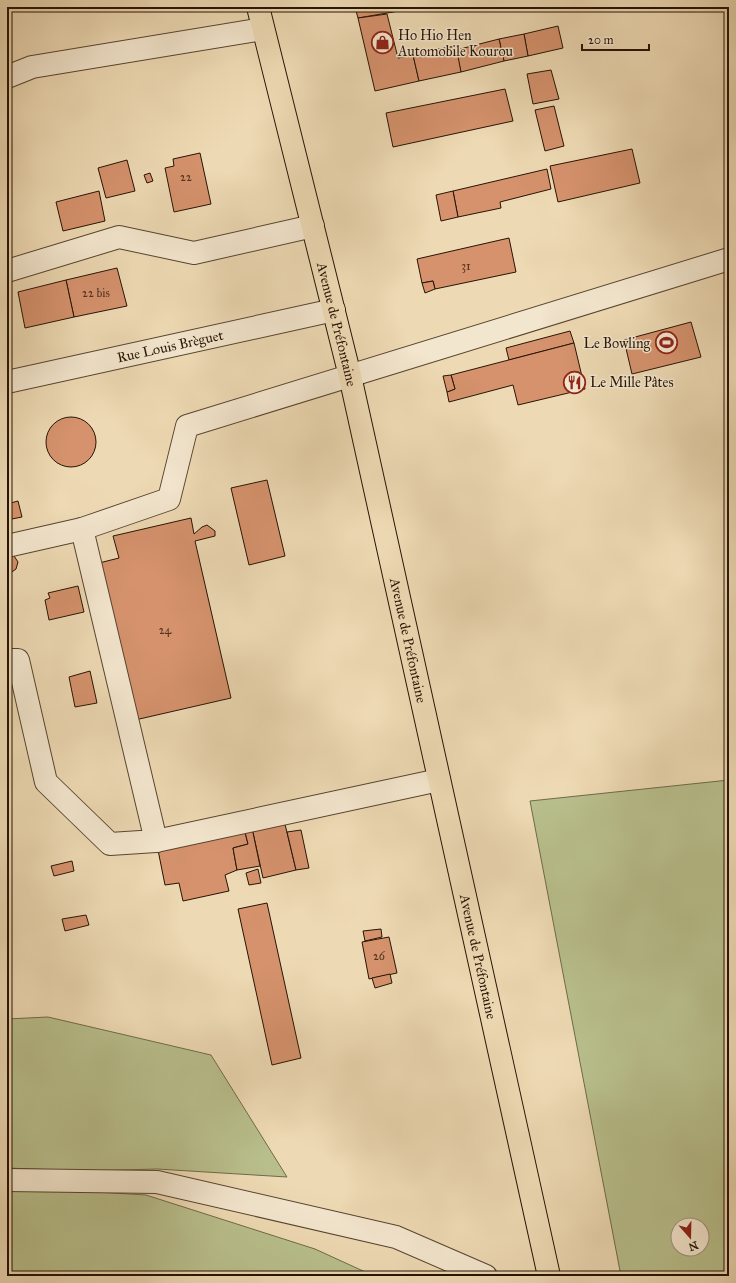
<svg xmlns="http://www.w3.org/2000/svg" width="736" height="1283" font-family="'IM FELL Great Primer',serif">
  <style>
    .green { fill: #b8bf8c; stroke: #6f6a48; fill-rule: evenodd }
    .building { fill: #d5926d; stroke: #261405 }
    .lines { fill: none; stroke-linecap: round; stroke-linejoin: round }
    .minor-casing { stroke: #584530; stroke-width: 24 }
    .major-casing { stroke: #261405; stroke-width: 24 }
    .minor { stroke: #f3e6ce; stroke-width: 22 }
    .major { stroke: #edd9b3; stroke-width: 22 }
    .labels { text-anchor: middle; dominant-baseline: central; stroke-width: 3; stroke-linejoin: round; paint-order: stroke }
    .number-label { font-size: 12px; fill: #52341f }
    .poi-label { font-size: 14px; fill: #261405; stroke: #f3e6ce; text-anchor: start }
    .street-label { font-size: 14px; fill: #261405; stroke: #f3e6ce }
  </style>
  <rect width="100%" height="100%" fill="#edd9b3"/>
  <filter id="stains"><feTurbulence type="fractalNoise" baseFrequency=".005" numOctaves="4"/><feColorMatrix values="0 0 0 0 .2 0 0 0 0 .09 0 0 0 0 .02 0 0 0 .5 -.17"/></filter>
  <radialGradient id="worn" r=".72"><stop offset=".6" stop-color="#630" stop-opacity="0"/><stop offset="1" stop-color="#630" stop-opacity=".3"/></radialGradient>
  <g class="green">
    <path d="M729 780V1276H621L530 801ZM678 1225H702V1249H678Z"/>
    <polygon points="48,1017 211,1055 287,1177 157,1169 85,1171 7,1168 7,1019"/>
    <polygon points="29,1188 146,1195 315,1249 374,1276 7,1276 7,1189"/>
  </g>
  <g class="building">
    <polygon points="355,7 422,7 358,18"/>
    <polygon points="387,14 398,58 413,55 419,81 375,91 358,18"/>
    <polygon points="558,26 563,48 528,56 524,34"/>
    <polygon points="524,34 528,56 504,61 499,39"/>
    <polygon points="499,39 504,61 461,72 456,50"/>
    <polygon points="456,46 461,72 419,81 413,55 398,58 398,56 420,50 421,52"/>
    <polygon points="551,70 559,99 533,104 527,74"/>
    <polygon points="505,89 513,121 393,147 386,113"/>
    <polygon points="554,106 564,146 545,151 535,110"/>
    <polygon points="632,149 640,183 558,202 550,166"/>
    <polygon points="200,153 211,204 174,212 165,168 174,166 173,159"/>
    <polygon points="127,160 135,191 106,198 98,168"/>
    <polygon points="547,169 551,189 500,202 501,208 458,217 453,191"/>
    <polygon points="150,173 153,181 147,183 144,175"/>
    <polygon points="99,191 105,221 63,231 56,202"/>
    <polygon points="453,191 458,217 441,221 436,195"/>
    <polygon points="509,238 516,272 435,289 433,281 422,283 417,259"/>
    <polygon points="117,268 127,306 74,317 66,280"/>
    <polygon points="66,280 74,317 25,328 18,292"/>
    <polygon points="433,281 435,289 425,293 422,283"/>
    <polygon points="691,322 701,357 632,374 624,340"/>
    <polygon points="570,331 574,343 509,360 506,348"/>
    <polygon points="574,343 585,389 518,405 513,385 449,402 447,392 455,389 451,375"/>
    <polygon points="451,375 455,389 447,392 443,376"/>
    <circle cx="71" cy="442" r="25"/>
    <polygon points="267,480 285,556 249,565 231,488"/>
    <polygon points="18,501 22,517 7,520 7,504"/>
    <polygon points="191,518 194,534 202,527 207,525 215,531 215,536 195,541 231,698 135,720 99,563 119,558 113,536"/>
    <polygon points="7,553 12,553 18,562 16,569 9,574 7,573"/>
    <polygon points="78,586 84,612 49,620 45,600 50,598 48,593"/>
    <polygon points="90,671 97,703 75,707 69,677"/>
    <polygon points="284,820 296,870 263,878 252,828"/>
    <polygon points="244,828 248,844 233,848 237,870 225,875 229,891 183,901 179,883 165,885 157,845"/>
    <polygon points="244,828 252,828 260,866 237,870 233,848 248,844"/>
    <polygon points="301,830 309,868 296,870 287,832"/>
    <polygon points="72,861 74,871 54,876 51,866"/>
    <polygon points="258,869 261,883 249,885 246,873"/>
    <polygon points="267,903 301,1058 272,1065 238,909"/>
    <polygon points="86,915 89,925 65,931 62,919"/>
    <polygon points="381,929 382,937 365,941 363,931"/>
    <polygon points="389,937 397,973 369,979 362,942"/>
    <polygon points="390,974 392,983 375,988 372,978"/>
  </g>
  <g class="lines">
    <defs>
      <g id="minor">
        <polyline points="7,77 32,67 263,29"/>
        <polyline points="7,271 119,237 194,253 313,226"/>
        <path id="s1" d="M7 382 334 310"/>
        <polyline points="7,546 82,529 169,499 187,426 729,259"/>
        <polyline points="7,660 18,660 46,782 110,844 156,841 82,529"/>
        <polyline points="156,841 439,780"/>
        <polyline points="7,1180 157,1182 396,1237 486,1276"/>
      </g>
      <g id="major">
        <path id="s2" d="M258 7 350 376 549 1276"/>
      </g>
    </defs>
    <use href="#minor" class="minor-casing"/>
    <use href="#major" class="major-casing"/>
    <use href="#minor" class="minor"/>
    <use href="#major" class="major"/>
  </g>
  <defs>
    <symbol id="shop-ring" viewBox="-11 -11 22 22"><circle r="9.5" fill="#f3e6ce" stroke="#8f2418" stroke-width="1.5"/><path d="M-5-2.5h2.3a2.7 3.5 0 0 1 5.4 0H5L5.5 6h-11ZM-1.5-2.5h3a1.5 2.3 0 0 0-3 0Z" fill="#8f2418"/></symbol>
    <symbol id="stadium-ring" viewBox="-11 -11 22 22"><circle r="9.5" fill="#f3e6ce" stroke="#8f2418" stroke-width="1.5"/><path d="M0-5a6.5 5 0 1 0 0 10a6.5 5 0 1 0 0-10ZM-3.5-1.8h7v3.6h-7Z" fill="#8f2418"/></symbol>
    <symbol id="restaurant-ring" viewBox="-11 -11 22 22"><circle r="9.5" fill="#f3e6ce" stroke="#8f2418" stroke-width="1.5"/><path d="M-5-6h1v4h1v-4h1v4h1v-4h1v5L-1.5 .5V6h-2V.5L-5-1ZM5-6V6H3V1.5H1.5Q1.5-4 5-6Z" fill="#8f2418"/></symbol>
  </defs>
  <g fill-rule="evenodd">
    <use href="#shop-ring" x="370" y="30" width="25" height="25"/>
    <use href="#stadium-ring" x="654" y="330" width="25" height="25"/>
    <use href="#restaurant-ring" x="562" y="370" width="25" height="25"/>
  </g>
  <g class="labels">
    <g class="number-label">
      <text x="186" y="177">22</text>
      <text x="466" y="266">31</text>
      <text x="96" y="293">22 bis</text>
      <text x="165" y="630">24</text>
      <text x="379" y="956">26</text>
    </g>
    <g class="poi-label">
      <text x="398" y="35">Ho Hio Hen<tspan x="398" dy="16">Automobile Kourou</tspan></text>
      <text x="650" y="343" text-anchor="end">Le Bowling</text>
      <text x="590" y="382">Le Mille Pâtes</text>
    </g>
    <g class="street-label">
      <text stroke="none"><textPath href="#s2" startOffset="327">Avenue de Préfontaine</textPath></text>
      <text stroke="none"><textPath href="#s1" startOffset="167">Rue Louis Brèguet</textPath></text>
      <text stroke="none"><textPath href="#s2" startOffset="651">Avenue de Préfontaine</textPath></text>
      <text stroke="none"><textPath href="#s2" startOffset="975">Avenue de Préfontaine</textPath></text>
    </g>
  </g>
  <rect width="736" height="1283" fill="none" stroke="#edd9b3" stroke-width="24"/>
  <rect x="8" y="8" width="720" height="1267" fill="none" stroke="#261405" stroke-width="2"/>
  <rect x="12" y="12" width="712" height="1259" fill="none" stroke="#261405"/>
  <g transform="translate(690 1237) rotate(160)"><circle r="19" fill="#f3e6ce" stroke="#a1927e"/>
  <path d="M0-3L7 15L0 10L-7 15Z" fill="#8f2418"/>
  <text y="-6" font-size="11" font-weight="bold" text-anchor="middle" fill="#261405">N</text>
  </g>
  <path d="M582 44v6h67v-6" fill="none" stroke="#261405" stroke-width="2"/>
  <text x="588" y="44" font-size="12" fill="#261405" stroke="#f3e6ce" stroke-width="3" paint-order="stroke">20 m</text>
  <rect width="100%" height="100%" filter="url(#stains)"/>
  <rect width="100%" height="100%" fill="url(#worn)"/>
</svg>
